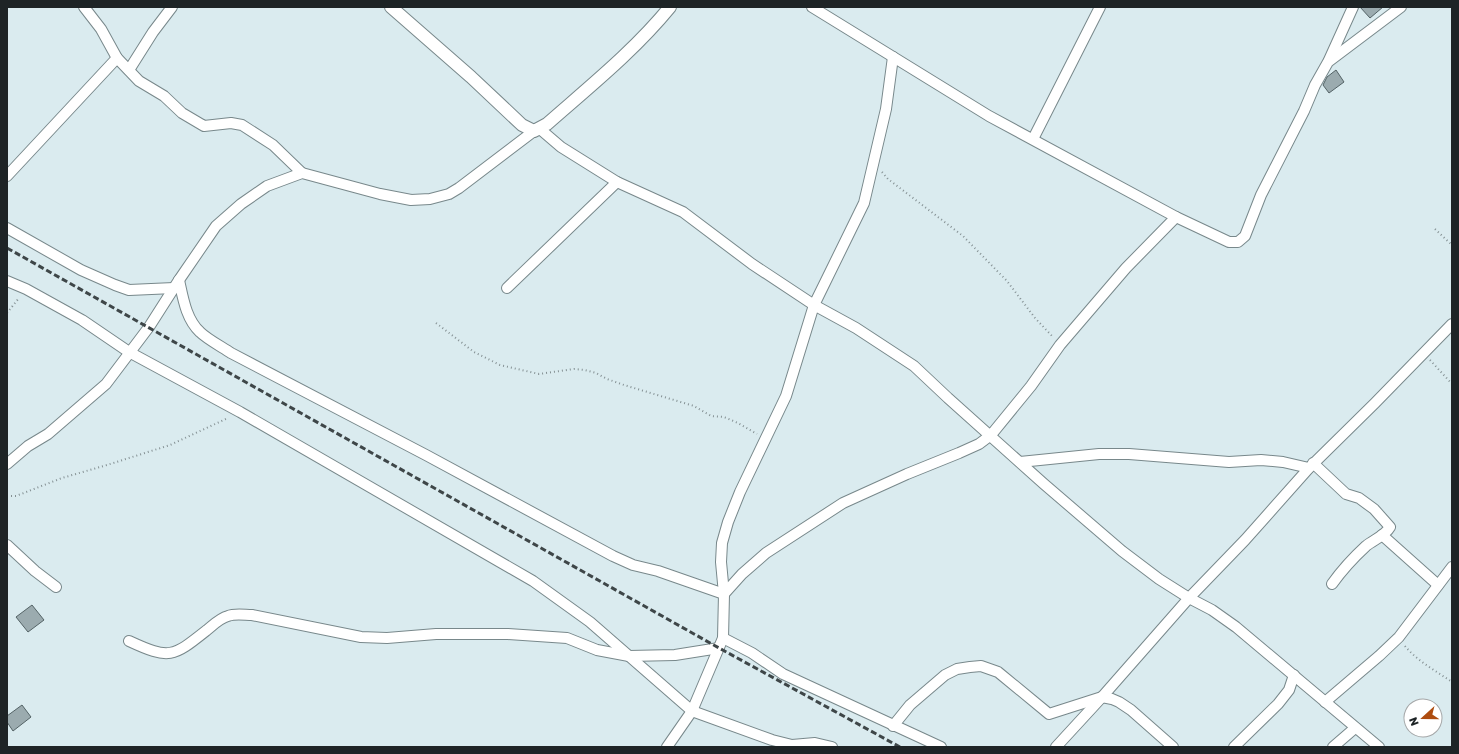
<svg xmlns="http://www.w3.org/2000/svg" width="1459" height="754" font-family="'Golos Text',sans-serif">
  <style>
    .building { fill: #9babaf; stroke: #546366 }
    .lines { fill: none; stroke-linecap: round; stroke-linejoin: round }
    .minor-casing { stroke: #78888b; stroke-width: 12 }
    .tertiary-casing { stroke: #78888b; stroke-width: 14 }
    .path { stroke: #859194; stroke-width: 2; stroke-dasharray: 1 3; stroke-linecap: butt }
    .minor { stroke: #fff; stroke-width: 10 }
    .tertiary { stroke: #fff; stroke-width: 12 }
    .rail { stroke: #3e4648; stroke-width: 3; stroke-dasharray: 6 3; stroke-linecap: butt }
  </style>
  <rect width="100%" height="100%" fill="#daebef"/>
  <g class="building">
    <polygon points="1360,7 1383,7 1370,18"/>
    <polygon points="1336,70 1344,82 1329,93 1323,85 1327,77"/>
    <polygon points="32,605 44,620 28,632 16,617"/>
    <polygon points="22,705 31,717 13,731 7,722 7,716"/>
  </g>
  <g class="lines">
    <defs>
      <g id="minor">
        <polyline points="84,7 101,29 117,58 139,81 164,96 182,113 204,126 231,123 242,125 273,145 302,173"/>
        <polyline points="812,7 989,116 1176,217 1229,242 1238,242 1245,236 1261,195 1304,111 1315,85 1328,62 1401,7"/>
        <polyline points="1329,60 1353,7"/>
        <polyline points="129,70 153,32 172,7"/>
        <polyline points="540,129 561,147 617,182 683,212 752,264 814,305 856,328 914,366 948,398 1044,484 1122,551 1159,579 1189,598 1212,610 1236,627 1379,747"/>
        <polyline points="1033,139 1100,7"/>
        <polyline points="7,176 117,58"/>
        <polyline points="7,228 81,270 115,285 129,290 174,288"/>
        <path d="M179 280C183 298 186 319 200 332 207 339 222 347 231 353L426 455 613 556 633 565 658 571 724 594 742 574 766 553 843 503 907 474 959 453 979 444 991 435 1031 386 1060 345 1126 268 1176 217"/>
        <polyline points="7,281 26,289 82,320 129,352 240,412 533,581 590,622 692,711 772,740 792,745 815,743 832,747"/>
        <polyline points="507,288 617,182"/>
        <polyline points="1020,462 1099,454 1129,454 1229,462 1261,460 1283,462 1309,468"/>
        <path d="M1313 463 1346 494 1359 498 1374 509 1390 527C1385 536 1373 540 1366 546 1353 558 1342 570 1332 584"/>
        <polyline points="7,464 28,446 48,434 106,384 149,327 179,280 216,226 241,204 267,186 302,173 380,194 411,200 430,199 449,194 459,188 534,131"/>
        <polyline points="1382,535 1438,585"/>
        <polyline points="7,545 35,571 56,587"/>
        <polyline points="723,638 752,653 783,674 941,747"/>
        <path d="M129 641C170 660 173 657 207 630 213 625 220 618 228 616 235 613 245 615 252 615L361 637 387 638 436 634H508L567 638 597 650 629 656 675 655 719 648"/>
        <polyline points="1325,702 1379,656 1399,637 1452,567"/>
        <polyline points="893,726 910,705 945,675 957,669 970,667 981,666 998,672 1049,714 1102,697 1112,699 1119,702 1131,710 1173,747"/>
        <polyline points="667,747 692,711 723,638 724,594 721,562 722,543 728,522 740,492 786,396 814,305 864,203 886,109 893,57"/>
        <polyline points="1056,747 1102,697 1189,598 1245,540 1309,468 1375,403 1452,324"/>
        <polyline points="1234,747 1278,704 1289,690 1294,675"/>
        <polyline points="1333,747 1355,728"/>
      </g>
      <path id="tertiary" d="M391 7 471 77 522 125 534 131 547 124C589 87 634 51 670 7"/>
    </defs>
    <use href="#minor" class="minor-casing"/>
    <use href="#tertiary" class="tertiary-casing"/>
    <g class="path">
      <polyline points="882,172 888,179 963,236 1007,281 1035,318 1053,337"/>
      <polyline points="1435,229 1452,245"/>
      <polyline points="7,313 19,298"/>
      <polyline points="436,323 474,352 500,365 539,374 574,369 585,370 596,373 607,379 624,385 694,406 711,416 724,417 738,423 757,434"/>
      <polyline points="1430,360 1452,384"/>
      <polyline points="7,496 16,496 62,478 107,465 170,445 228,418"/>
      <path d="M1405 646C1417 661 1436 671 1452 682"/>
    </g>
    <use href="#minor" class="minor"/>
    <use href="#tertiary" class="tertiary"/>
    <polyline class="rail" points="7,248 719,648 900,747"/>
  </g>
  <rect width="1459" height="754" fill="none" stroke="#1e2426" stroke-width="16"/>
  <g transform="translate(1423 718) rotate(249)"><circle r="19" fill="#ffffff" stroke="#a5a7a8"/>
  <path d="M0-3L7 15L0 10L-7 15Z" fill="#ae4c0f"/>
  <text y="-6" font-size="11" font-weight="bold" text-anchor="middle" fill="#1e2426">N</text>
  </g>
</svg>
